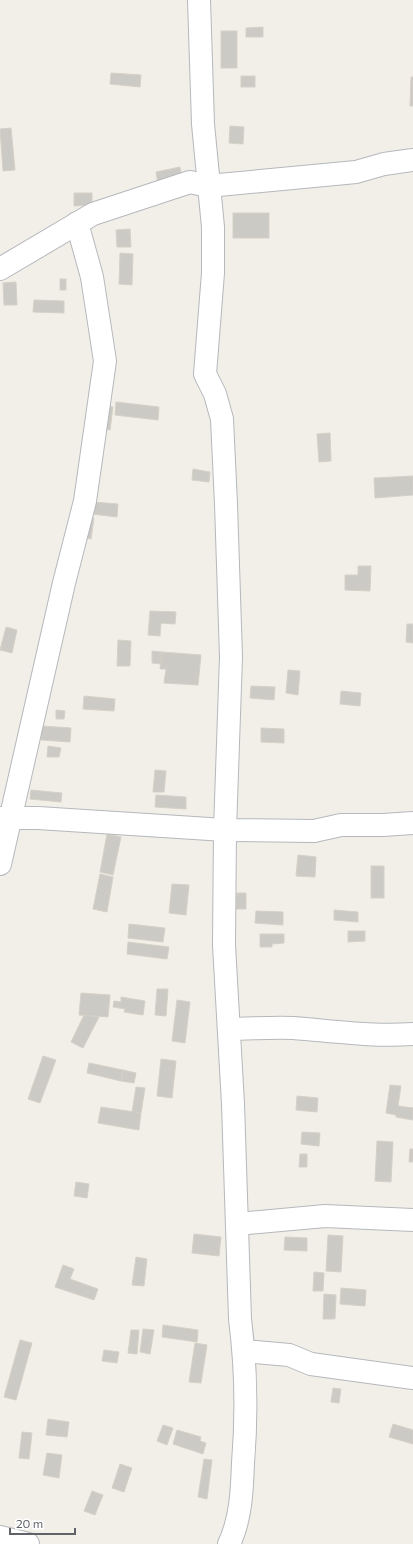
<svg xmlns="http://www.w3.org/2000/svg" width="413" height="1544" font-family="Commissioner,sans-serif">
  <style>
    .building { fill: #cccac5; stroke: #d6d1c6 }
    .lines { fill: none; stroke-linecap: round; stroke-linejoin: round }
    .minor-casing { stroke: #b5b8bc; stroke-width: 24 }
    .minor { stroke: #fff; stroke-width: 22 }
  </style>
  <rect width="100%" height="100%" fill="#f1efe8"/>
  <g class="building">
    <polygon points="263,27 263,37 246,37 246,28"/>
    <rect x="221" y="31" width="16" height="37"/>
    <polygon points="111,73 141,75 140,87 110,84"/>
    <rect x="241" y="76" width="14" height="11"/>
    <polygon points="411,77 413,77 413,106 410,106"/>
    <polygon points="230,126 244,127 243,144 229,143"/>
    <polygon points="11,128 15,170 3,171 0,129"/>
    <polygon points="180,167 182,179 158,184 156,172"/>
    <polygon points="74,193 92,193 92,205 74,206"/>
    <rect x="233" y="213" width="36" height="25"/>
    <polygon points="130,229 131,247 117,247 116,230"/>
    <polygon points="120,253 133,254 132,285 119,284"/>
    <rect x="60" y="279" width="6" height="11"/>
    <polygon points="16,282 17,305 4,305 3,283"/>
    <polygon points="34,300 64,301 64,313 33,312"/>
    <polygon points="116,402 159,407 158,420 115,415"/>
    <polygon points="101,405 113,407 110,430 99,428"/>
    <polygon points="330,433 331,461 319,462 317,434"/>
    <polygon points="193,469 210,472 209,482 192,480"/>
    <polygon points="413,476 413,495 375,498 374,478"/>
    <polygon points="93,502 118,504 117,517 92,514"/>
    <polygon points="84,516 94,518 91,539 81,537"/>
    <polygon points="358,566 371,566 370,591 345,590 345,575 358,575"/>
    <polygon points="150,611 176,612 175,624 161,623 160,636 148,635"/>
    <polygon points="407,624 413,624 413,643 406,642"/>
    <polygon points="6,627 17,630 12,653 0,650"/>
    <polygon points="118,640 131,641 130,666 117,666"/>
    <polygon points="152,651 162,652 161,664 152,663"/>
    <polygon points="162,652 201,655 198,685 164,683 166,669 160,669"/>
    <polygon points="288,670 300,671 298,695 286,693"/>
    <polygon points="251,686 275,687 274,700 250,698"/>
    <polygon points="341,691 361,693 360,706 340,704"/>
    <polygon points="84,696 115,699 114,711 83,709"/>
    <polygon points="56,710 65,711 64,719 56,719"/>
    <polygon points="42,726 71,728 70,742 41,740"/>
    <polygon points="261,728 284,729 284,743 261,742"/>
    <polygon points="48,746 61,748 59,757 47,757"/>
    <polygon points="155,770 166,771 164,792 153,792"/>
    <polygon points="31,790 62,793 61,802 30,799"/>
    <polygon points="156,795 186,797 186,809 155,807"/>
    <polygon points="107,834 121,837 113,875 100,872"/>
    <polygon points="298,855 316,857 315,877 296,876"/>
    <rect x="371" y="866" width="13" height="32"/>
    <polygon points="100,874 113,877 107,912 93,909"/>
    <polygon points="172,884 189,885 186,915 169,913"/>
    <polygon points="237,893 246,893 246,909 236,909"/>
    <polygon points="334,910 358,912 358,922 334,920"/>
    <polygon points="256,911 283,912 283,925 255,923"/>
    <polygon points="129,924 165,928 163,942 128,938"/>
    <polygon points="348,931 365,931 365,941 348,942"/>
    <polygon points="260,934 284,934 284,943 272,944 272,947 260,947"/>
    <polygon points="128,942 169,947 167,959 127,954"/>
    <polygon points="157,989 168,989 166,1016 155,1015"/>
    <polygon points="81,993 110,995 108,1017 79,1015"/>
    <polygon points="121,997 145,1001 143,1015 124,1012 125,1009 113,1007 114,1001 121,1002"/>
    <polygon points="177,1000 190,1002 185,1043 172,1041"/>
    <polygon points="84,1015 99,1017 83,1048 71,1042"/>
    <polygon points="43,1056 56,1060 40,1103 28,1099"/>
    <polygon points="161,1059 176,1061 172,1098 157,1096"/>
    <polygon points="89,1063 123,1070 121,1081 87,1073"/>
    <polygon points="123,1070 136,1073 134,1083 121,1081"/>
    <polygon points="390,1085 401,1086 398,1106 413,1108 413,1120 396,1117 396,1115 386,1113"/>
    <polygon points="136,1087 145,1088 141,1113 132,1112"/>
    <polygon points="297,1096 318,1098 317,1112 296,1110"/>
    <polygon points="101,1107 141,1113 139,1130 98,1123"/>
    <polygon points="302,1132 320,1133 319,1146 301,1144"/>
    <polygon points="377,1141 393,1142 391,1182 375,1181"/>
    <polygon points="410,1149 413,1149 413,1162 409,1162"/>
    <polygon points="300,1154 307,1154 307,1167 299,1167"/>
    <polygon points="76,1182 89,1184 87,1198 74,1196"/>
    <polygon points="194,1234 221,1237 219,1256 192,1253"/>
    <polygon points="328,1235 343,1236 341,1272 326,1271"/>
    <polygon points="285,1237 307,1238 307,1251 284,1250"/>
    <polygon points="136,1257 147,1259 144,1286 132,1285"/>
    <polygon points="63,1265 74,1269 70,1279 98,1289 94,1300 55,1287"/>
    <polygon points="314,1272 324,1273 323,1291 313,1291"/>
    <polygon points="341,1288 366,1290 365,1306 340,1304"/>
    <polygon points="324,1294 336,1295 335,1319 323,1319"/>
    <polygon points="163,1325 198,1330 197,1342 162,1337"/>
    <polygon points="143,1329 154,1330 150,1354 140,1352"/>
    <polygon points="131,1330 139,1330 137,1354 128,1353"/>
    <polygon points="20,1340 32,1343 16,1400 4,1397"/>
    <polygon points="195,1343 207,1345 201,1383 189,1382"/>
    <polygon points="104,1350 119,1352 117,1363 102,1361"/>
    <polygon points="333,1388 341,1389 339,1403 331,1402"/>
    <polygon points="48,1419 69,1422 67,1437 46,1435"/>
    <polygon points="393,1424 413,1430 413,1444 389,1437"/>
    <polygon points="163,1425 173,1428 167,1445 157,1441"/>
    <polygon points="177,1430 201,1437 200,1441 206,1443 203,1454 173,1444"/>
    <polygon points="22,1432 32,1433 29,1459 19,1458"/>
    <polygon points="47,1453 62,1455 59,1478 43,1475"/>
    <polygon points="204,1459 212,1460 207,1499 198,1497"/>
    <polygon points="120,1464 132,1468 124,1492 112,1488"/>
    <polygon points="92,1491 103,1495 95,1515 84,1511"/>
  </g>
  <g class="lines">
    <defs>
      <g id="minor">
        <path d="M199 0 203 124 213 227V273L205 374 215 394 222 419 226 504 231 657 225 830 224 945 233 1104 240 1319C246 1366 247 1415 243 1463 242 1490 241 1519 229 1544"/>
        <polyline points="0,269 93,214 190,182 208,186 356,172 384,164 413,160"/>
        <polyline points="0,818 38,818 225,830 314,831 341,825 383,825 413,823"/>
        <polyline points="0,864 64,583 85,501 105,361 92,277 77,223"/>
        <path d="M229 1029C250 1029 272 1027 293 1028 333 1031 373 1037 413 1034"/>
        <polyline points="237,1224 325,1216 413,1220"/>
        <polyline points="244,1351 289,1355 311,1364 413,1378"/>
        <polyline points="0,1537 28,1544"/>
      </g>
    </defs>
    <use href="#minor" class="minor-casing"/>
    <use href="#minor" class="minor"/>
  </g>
  <path d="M10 1528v6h65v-6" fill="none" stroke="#5f6368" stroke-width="2"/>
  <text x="16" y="1528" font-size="12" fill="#5f6368" stroke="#ffffff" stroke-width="3" paint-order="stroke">20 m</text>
</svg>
